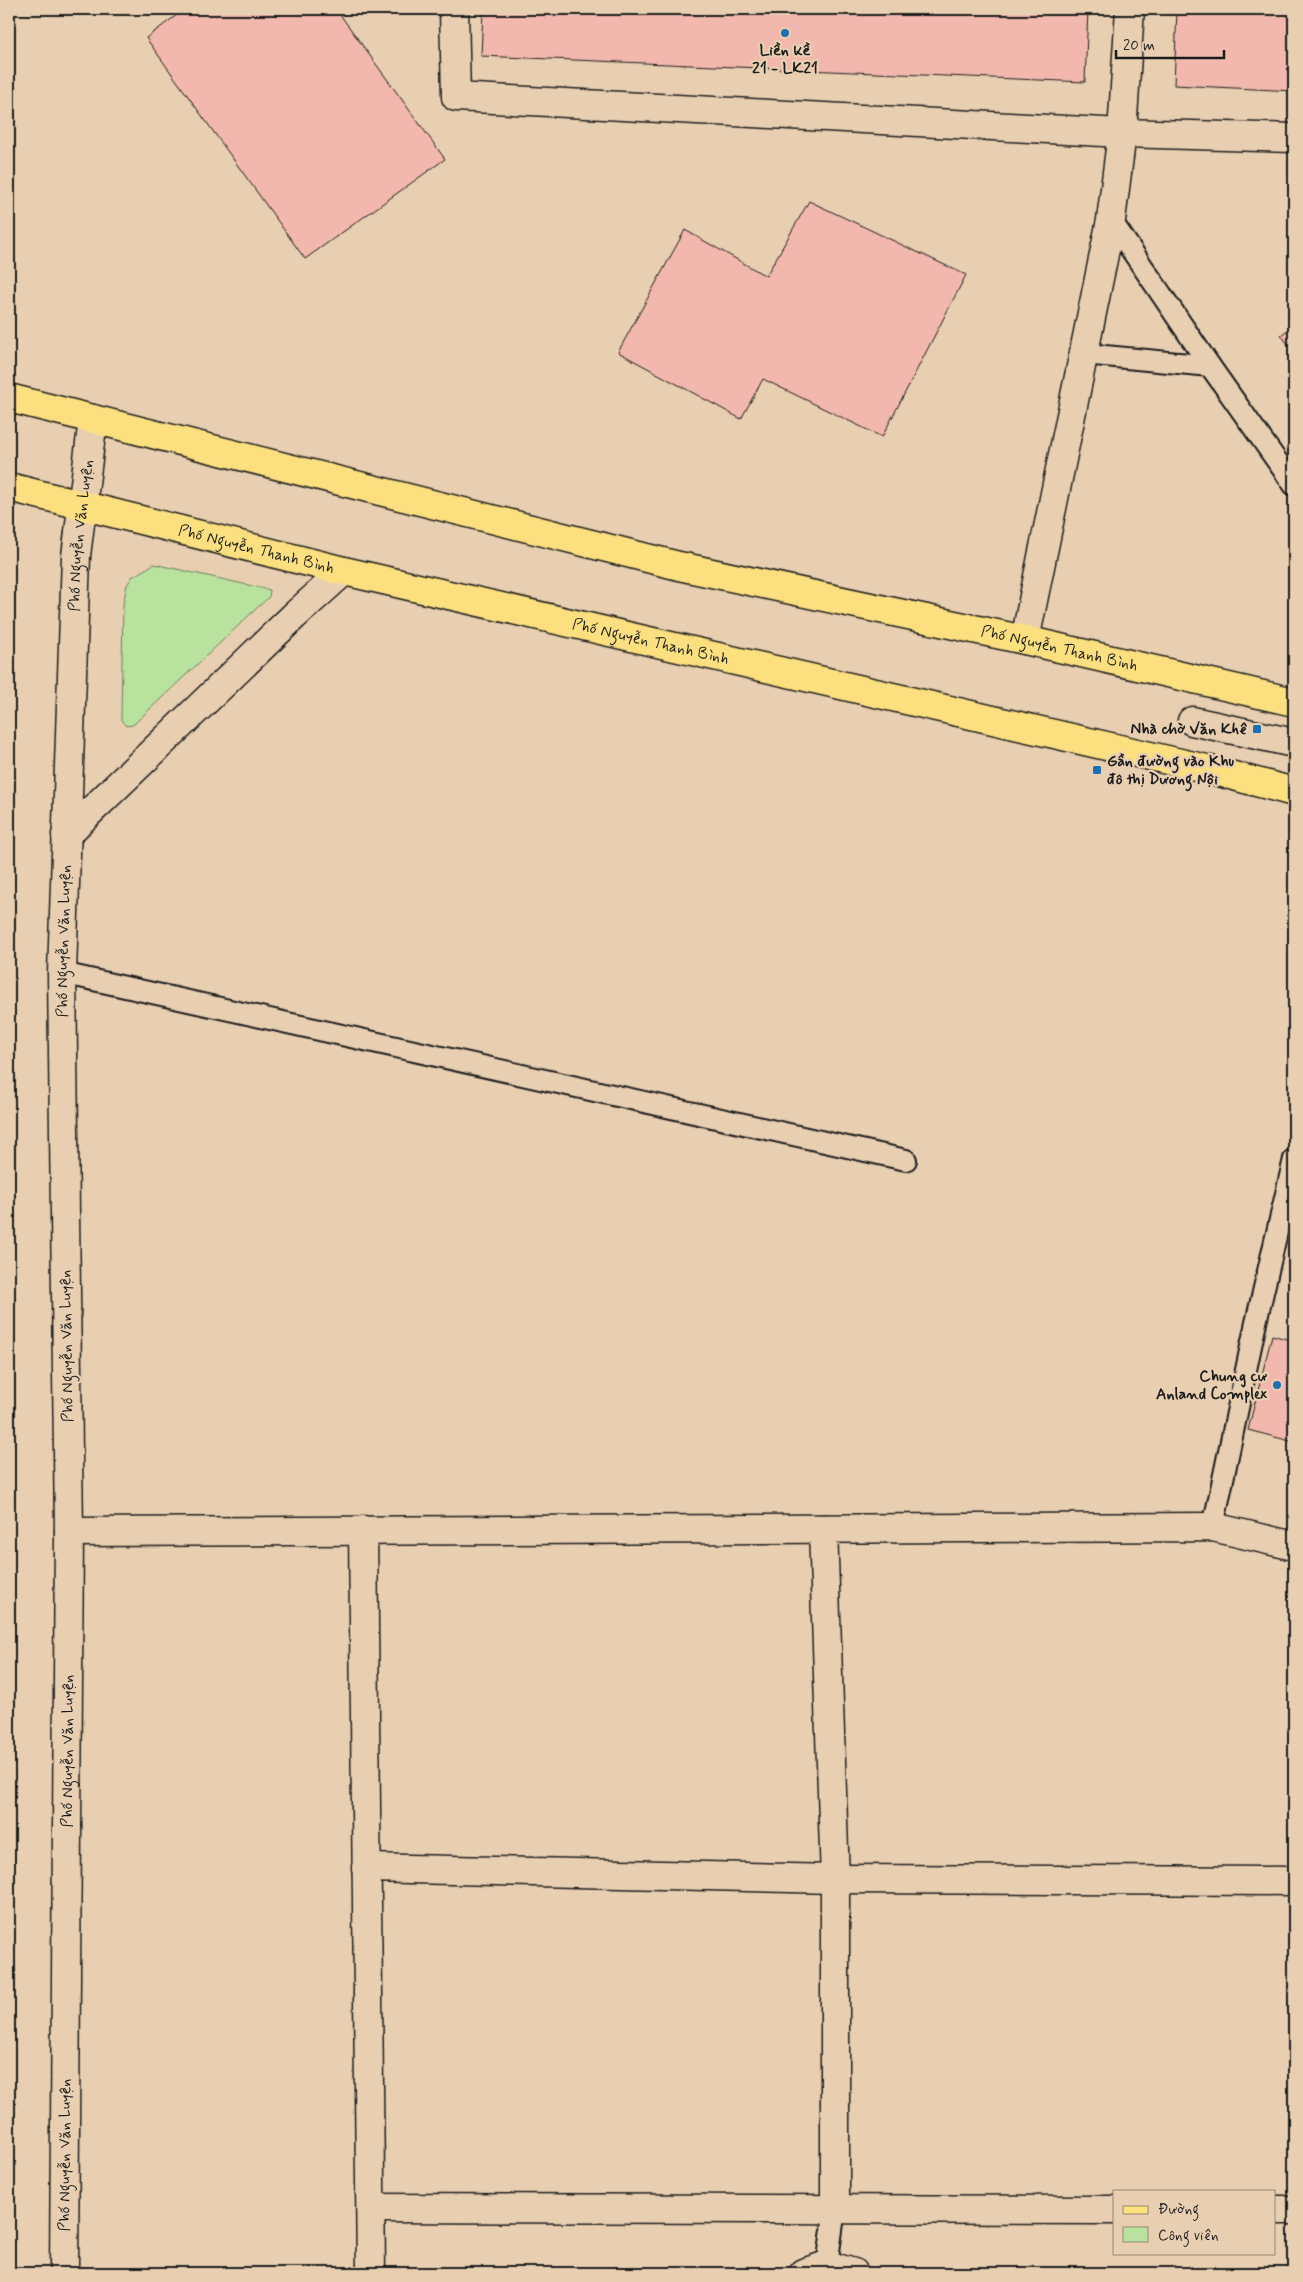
<svg xmlns="http://www.w3.org/2000/svg" width="1303" height="2282" font-family="Mynerve,sans-serif">
  <style>
    .green { fill: #b9e29f; stroke: #6a7f5e }
    .building { fill: #f2b7ad; stroke: #1c1c1c }
    .lines { fill: none; stroke-linecap: round; stroke-linejoin: round }
    .service-casing { stroke: #1c1c1c; stroke-width: 24 }
    .pedestrian-casing { stroke: #1c1c1c; stroke-width: 31 }
    .minor-casing { stroke: #1c1c1c; stroke-width: 31 }
    .secondary-casing { stroke: #1c1c1c; stroke-width: 31 }
    .primary-casing { stroke: #1c1c1c; stroke-width: 31 }
    .service { stroke: #e9cfb1; stroke-width: 20 }
    .pedestrian { stroke: #e9cfb1; stroke-width: 28 }
    .minor { stroke: #e9cfb1; stroke-width: 28 }
    .secondary { stroke: #e9cfb1; stroke-width: 28 }
    .primary { stroke: #fce080; stroke-width: 28 }
    .poi-dot { fill: #1f6fb2; stroke: #e9cfb1; stroke-width: 2 }
    .labels { text-anchor: middle; dominant-baseline: central; stroke-width: 4.5; stroke-linejoin: round; paint-order: stroke }
    .poi-label { font-size: 16px; font-weight: bold; fill: #1c1c1c; stroke: #e9cfb1; text-anchor: end }
    .street-label { font-size: 16px; fill: #1c1c1c; stroke: #e9cfb1 }
  </style>
  <rect width="100%" height="100%" fill="#e9cfb1"/>
  <filter id="ink" filterUnits="userSpaceOnUse"><feTurbulence type="fractalNoise" baseFrequency=".02" numOctaves="2"/><feDisplacementMap in="SourceGraphic" scale="10" xChannelSelector="R" yChannelSelector="G"/><feConvolveMatrix kernelMatrix="1 2 1 2 8 2 1 2 1" color-interpolation-filters="sRGB"/></filter>
  <g filter="url(#ink)">
    <polygon class="green" points="154,564 270,590 269,597 258,607 133,725 126,726 121,720 123,604 127,585 132,577"/>
    <g class="building">
      <polygon points="185,9 336,9 445,159 305,259 146,38"/>
      <polygon points="483,9 1088,9 1085,82 481,56"/>
      <polygon points="1177,9 1294,9 1294,91 1174,85"/>
      <polygon points="809,201 966,275 882,437 763,379 741,419 618,352 685,230 766,276"/>
      <polygon points="1294,325 1294,352 1281,335"/>
      <polygon points="1272,1335 1294,1341 1294,1442 1248,1430"/>
    </g>
    <g class="lines">
      <defs>
        <g id="service">
          <polyline points="1111,220 1210,366 1294,485"/>
          <polyline points="1084,354 1210,366"/>
          <polyline points="62,973 906,1160"/>
          <polyline points="1213,1527 1255,1327 1294,1159"/>
          <polyline points="827,2265 835,2209"/>
        </g>
        <polyline id="pedestrian" points="1192,721 1294,743"/>
        <g id="minor">
          <polyline points="454,9 456,97 1122,133 1294,138"/>
          <polyline points="1025,640 1111,220 1122,133 1130,9"/>
          <polyline points="823,1529 835,1879 835,2209"/>
          <polyline points="363,1530 371,2273"/>
          <polyline points="69,1532 1213,1527 1294,1546"/>
          <polyline points="366,1868 835,1879 1294,1881"/>
          <polyline points="371,2208 1114,2210"/>
          <polyline points="1274,2210 1294,2210"/>
          <polyline points="803,2273 827,2265 854,2273"/>
        </g>
        <g id="secondary">
          <polyline points="66,835 294,616 344,571"/>
          <path id="s1" d="M64 2273 69 1532 62 973 76 556 93 419"/>
        </g>
        <g id="primary">
          <path id="s2" d="M9 398 679 566 1025 640 1294 702"/>
          <path id="s3" d="M9 487 344 571 1211 770 1294 792"/>
        </g>
      </defs>
      <use href="#service" class="service-casing"/>
      <use href="#pedestrian" class="pedestrian-casing"/>
      <use href="#minor" class="minor-casing"/>
      <use href="#secondary" class="secondary-casing"/>
      <use href="#primary" class="primary-casing"/>
      <use href="#service" class="service"/>
      <use href="#pedestrian" class="pedestrian"/>
      <use href="#minor" class="minor"/>
      <use href="#secondary" class="secondary"/>
      <use href="#primary" class="primary"/>
    </g>
  </g>
  <g class="poi-dot">
    <circle cx="785" cy="33" r="5"/>
    <rect x="1252" y="724" width="10" height="10" rx="2.5"/>
    <rect x="1092" y="765" width="10" height="10" rx="2.5"/>
    <circle cx="1277" cy="1385" r="5"/>
  </g>
  <g class="labels">
    <g class="poi-label">
      <text x="785" y="50" text-anchor="middle">Liền kề<tspan x="785" dy="18">21 - LK21</tspan></text>
      <text x="1247" y="729">Nhà chờ Văn Khê</text>
      <text x="1107" y="761" text-anchor="start">Gần đường vào Khu<tspan x="1107" dy="18">đô thị Dương Nội</tspan></text>
      <text x="1267" y="1376">Chung cư<tspan x="1267" dy="18">Anland Complex</tspan></text>
    </g>
    <g class="street-label">
      <text stroke="none"><textPath href="#s1" startOffset="1738">Phố Nguyễn Văn Luyện</textPath></text>
      <text stroke="none"><textPath href="#s3" startOffset="255">Phố Nguyễn Thanh Bình</textPath></text>
      <text stroke="none"><textPath href="#s3" startOffset="660">Phố Nguyễn Thanh Bình</textPath></text>
      <text stroke="none"><textPath href="#s2" startOffset="1080">Phố Nguyễn Thanh Bình</textPath></text>
      <text stroke="none"><textPath href="#s1" startOffset="1332">Phố Nguyễn Văn Luyện</textPath></text>
      <text transform="translate(67 1346) rotate(-91)">Phố Nguyễn Văn Luyện</text>
      <text stroke="none"><textPath href="#s1" startOffset="522">Phố Nguyễn Văn Luyện</textPath></text>
      <text stroke="none"><textPath href="#s1" startOffset="118">Phố Nguyễn Văn Luyện</textPath></text>
    </g>
  </g>
  <rect width="1303" height="2282" fill="none" stroke="#e9cfb1" stroke-width="30"/>
  <rect x="15" y="15" width="1273" height="2252" fill="none" stroke="#1c1c1c" stroke-width="2" filter="url(#ink)"/>
  <rect x="1113" y="2190" width="162" height="65" fill="#e9cfb1" stroke="#978775"/>
  <rect x="1123" y="2206" width="25" height="8" fill="#fce080" stroke="#978775"/>
  <text x="1158" y="2214" font-size="15" fill="#1c1c1c">Đường</text>
  <rect x="1123" y="2227" width="25" height="15" fill="#b9e29f" stroke="#978775"/>
  <text x="1158" y="2240" font-size="15" fill="#1c1c1c">Công viên</text>
  <path d="M1116 50v8h108v-8" fill="none" stroke="#1c1c1c" stroke-width="2.5"/>
  <text x="1123" y="50" font-size="15" fill="#1c1c1c" stroke="#e9cfb1" stroke-width="4" paint-order="stroke">20 m</text>
</svg>
